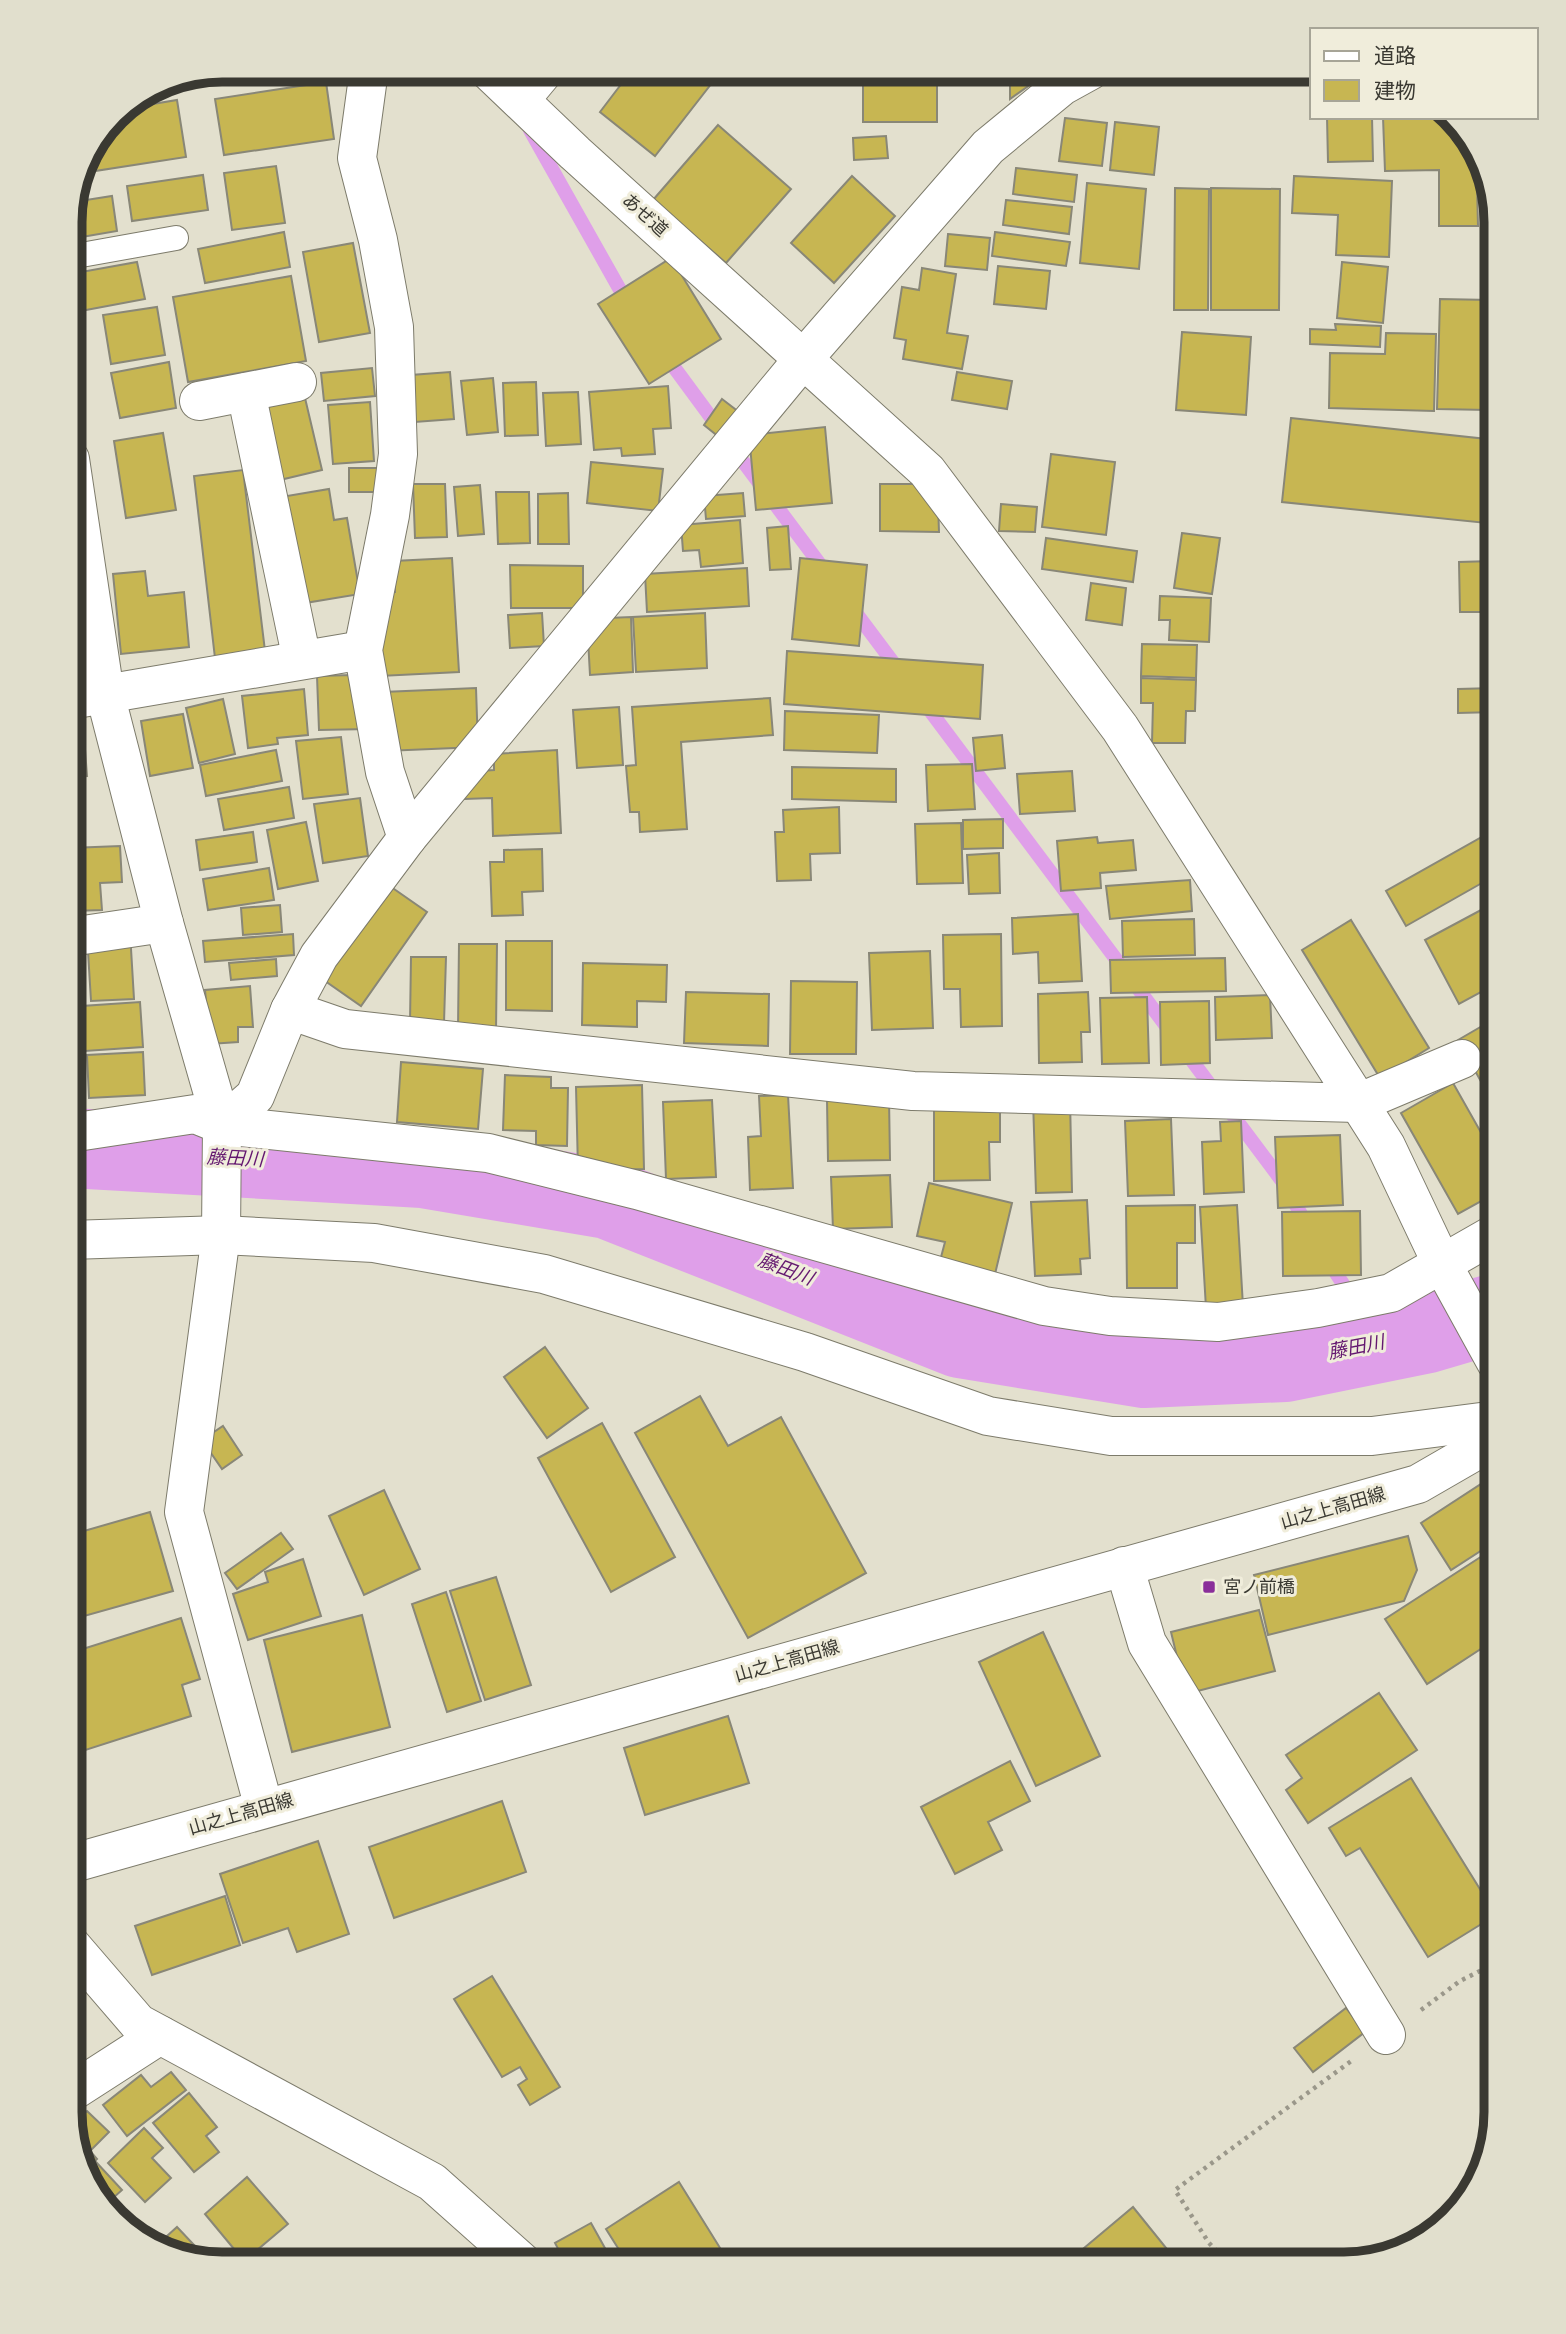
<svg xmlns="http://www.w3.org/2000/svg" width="1566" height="2334" font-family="'DM Sans','Noto Sans JP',sans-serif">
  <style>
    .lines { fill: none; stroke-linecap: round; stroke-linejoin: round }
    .stream { stroke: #df9fe9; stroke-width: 14 }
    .river { stroke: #df9fe9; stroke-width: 80 }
    .building { fill: #c7b652; stroke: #898777; stroke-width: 2 }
    .lane-casing { stroke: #7d7b6b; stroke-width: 26 }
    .street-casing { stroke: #7d7b6b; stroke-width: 40 }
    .secondary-casing { stroke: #7d7b6b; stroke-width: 40 }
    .path { stroke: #9a978a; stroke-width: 4.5; stroke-dasharray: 3.5 5; stroke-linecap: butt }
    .lane { stroke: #fff; stroke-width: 24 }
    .street { stroke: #fff; stroke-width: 38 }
    .secondary { stroke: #fff; stroke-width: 38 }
    .poi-dot { fill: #8a2f9a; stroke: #f0eddb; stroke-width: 2.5 }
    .labels { text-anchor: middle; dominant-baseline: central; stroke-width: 6; stroke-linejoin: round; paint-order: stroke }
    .street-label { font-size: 18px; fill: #3a3932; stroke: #f0eddb }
    .poi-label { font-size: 18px; fill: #3a3932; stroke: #f0eddb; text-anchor: start }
    .water-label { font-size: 19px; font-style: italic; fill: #641870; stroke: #f0eddb }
    .rim { fill: none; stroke: #3a3932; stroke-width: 9 }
  </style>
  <rect width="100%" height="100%" fill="#e3e0ce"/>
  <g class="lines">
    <g class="stream">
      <polyline points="530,130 628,304"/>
      <polyline points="665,355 721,431"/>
      <polyline points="733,448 828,575"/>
      <polyline points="850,605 901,673"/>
      <polyline points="922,700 1172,1034"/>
      <polyline points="1184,1050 1282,1181 1309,1228"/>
      <polyline points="1328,1261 1381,1342"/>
    </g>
    <polyline class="river" points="70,1148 423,1168 608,1199 960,1338 1144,1368 1285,1362 1428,1333 1496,1313"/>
  </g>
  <g class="building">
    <polygon points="632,70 722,70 655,156 600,112"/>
    <rect x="863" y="70" width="74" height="52"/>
    <polygon points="1010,70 1051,70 1010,99"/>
    <polygon points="326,82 334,139 224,155 215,99"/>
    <polygon points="177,100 186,157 95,171 91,149 115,114 123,109"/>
    <polygon points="1327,117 1372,117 1373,161 1328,162"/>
    <polygon points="1383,117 1447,117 1453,124 1453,140 1469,140 1476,147 1478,226 1439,226 1439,170 1385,171"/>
    <polygon points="1065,118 1107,123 1102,166 1059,161"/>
    <polygon points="1115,122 1159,127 1154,175 1110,170"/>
    <polygon points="718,125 791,189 726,263 653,200"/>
    <polygon points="886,136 888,158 854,160 853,138"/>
    <polygon points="276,166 285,223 232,230 224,173"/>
    <polygon points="1016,168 1077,175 1074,202 1013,194"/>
    <polygon points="203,175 208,210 132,221 127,186"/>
    <polygon points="852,176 895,216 834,283 791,243"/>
    <polygon points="1294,176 1392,181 1389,257 1336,255 1338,215 1292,213"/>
    <polygon points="1087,183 1146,189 1139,269 1080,263"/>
    <polygon points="1175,188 1209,189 1208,310 1174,310"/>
    <polygon points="1211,188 1280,189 1279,310 1211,310"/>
    <polygon points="112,196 117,231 70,239 73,202"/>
    <polygon points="1006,200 1072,207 1069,234 1003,225"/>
    <polygon points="284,232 290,267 205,283 198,249"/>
    <polygon points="995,232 1070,242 1066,266 992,256"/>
    <polygon points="948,234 990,238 987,270 945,266"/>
    <polygon points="353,243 370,333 319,342 303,252"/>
    <polygon points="671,258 721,339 649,384 598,304"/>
    <polygon points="137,262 145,299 70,313 70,274"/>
    <polygon points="1342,262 1388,267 1383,323 1337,318"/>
    <polygon points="998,266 1050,271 1046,309 994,304"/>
    <polygon points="922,268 956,274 947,333 968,336 962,369 903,359 906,340 894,338 902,287 919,290"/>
    <polygon points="291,276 306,361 188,382 173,297"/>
    <polygon points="1440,299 1491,300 1488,410 1437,409"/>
    <polygon points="157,307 165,355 111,364 103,315"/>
    <polygon points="1335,324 1381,326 1380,347 1310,344 1310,329 1336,330"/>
    <polygon points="1182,332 1251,337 1246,415 1176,410"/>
    <polygon points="1386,333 1436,334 1434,411 1329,408 1330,353 1385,354"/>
    <polygon points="169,362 176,408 120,418 111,373"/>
    <polygon points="372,368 375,396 324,401 321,373"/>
    <polygon points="450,372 454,419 415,422 411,375"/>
    <polygon points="957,372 1012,381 1007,409 952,400"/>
    <polygon points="493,378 498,432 467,435 461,381"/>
    <polygon points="536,382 538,435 505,436 503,383"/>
    <polygon points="668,386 671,428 653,429 655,454 622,456 621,448 594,450 589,392"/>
    <polygon points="578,392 581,444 546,446 543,393"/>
    <polygon points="305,398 322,470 280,480 263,408"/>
    <polygon points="722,399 744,416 724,441 704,425"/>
    <polygon points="370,402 374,461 333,464 328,405"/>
    <polygon points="1291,418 1496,440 1496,524 1282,502"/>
    <polygon points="825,427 832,503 756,510 749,435"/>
    <polygon points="163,433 176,510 126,518 114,441"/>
    <polygon points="1051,454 1115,462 1106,535 1042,527"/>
    <polygon points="591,462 663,469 658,511 587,503"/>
    <polygon points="349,468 384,468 385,492 349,492"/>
    <polygon points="243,470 265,651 215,658 194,476"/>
    <polygon points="413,484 445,484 447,537 415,538"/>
    <polygon points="880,484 915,484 938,503 939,532 880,531"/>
    <polygon points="480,485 484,534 458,536 454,487"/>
    <polygon points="329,489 334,520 347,518 360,594 299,604 281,497"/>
    <polygon points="496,492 529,492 530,543 498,544"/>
    <polygon points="568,493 569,544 538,544 538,494"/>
    <polygon points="743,493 745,516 706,519 704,496"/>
    <polygon points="1001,504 1037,507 1035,532 999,531"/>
    <polygon points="740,520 743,563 701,567 699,550 683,551 681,525"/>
    <polygon points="788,526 791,569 770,570 767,528"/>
    <polygon points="1182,533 1220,538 1212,594 1174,588"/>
    <polygon points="1046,538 1137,551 1133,582 1042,569"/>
    <polygon points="1492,540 1496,540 1496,712 1458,713 1458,689 1496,688 1494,612 1460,612 1459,562 1493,561"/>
    <polygon points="452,558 459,672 380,676 375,593 395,592 394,561"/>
    <polygon points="800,558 867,565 859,646 792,639"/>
    <polygon points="510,565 583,566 583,608 511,608"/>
    <polygon points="747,568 749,606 647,612 645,574"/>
    <polygon points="145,571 148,596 184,592 189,647 121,654 113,574"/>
    <polygon points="1091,583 1126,588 1122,625 1086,620"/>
    <polygon points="1160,596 1211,598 1209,642 1169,640 1170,620 1159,620"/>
    <polygon points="542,613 544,646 510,648 508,615"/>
    <polygon points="705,613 707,668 636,672 633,617"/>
    <polygon points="631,617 633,672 590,675 588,639 608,618"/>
    <polygon points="1142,644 1197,645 1196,678 1141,676"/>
    <polygon points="787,651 983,665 980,719 784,704"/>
    <polygon points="353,675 369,729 319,730 317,676"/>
    <polygon points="1141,678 1196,680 1195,711 1186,711 1185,743 1152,743 1153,703 1141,703"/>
    <polygon points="476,688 478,747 385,751 383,692"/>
    <polygon points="304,689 308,735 277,738 278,744 248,748 242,696"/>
    <polygon points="770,698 773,735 681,742 687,829 640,832 639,812 630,812 626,766 636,765 632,707"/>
    <polygon points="223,699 235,754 199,763 186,708"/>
    <polygon points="619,707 623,765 577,768 573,710"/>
    <polygon points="785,711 879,715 877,753 784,750"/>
    <polygon points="183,714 193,768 150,776 141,721"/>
    <polygon points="70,723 83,723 87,776 70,777"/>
    <polygon points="1002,735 1005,768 976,771 973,738"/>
    <polygon points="341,737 348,794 303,799 296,741"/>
    <polygon points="276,750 282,781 206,796 200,765"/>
    <polygon points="557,750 561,833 493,836 492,798 465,799 463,772 494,770 494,754"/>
    <polygon points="972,764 975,809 928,811 926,765"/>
    <polygon points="792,767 896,769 896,802 792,799"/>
    <polygon points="1072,771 1075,811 1020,814 1017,774"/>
    <polygon points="289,787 294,818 224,830 218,799"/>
    <polygon points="360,798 368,856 323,863 314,804"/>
    <polygon points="839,807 840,853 810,854 811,880 777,881 775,832 784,832 783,810"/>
    <polygon points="1003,819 1003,848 963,849 963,820"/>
    <polygon points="306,822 318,881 278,889 267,830"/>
    <polygon points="961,823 963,883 917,884 915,824"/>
    <polygon points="1496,829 1496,875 1406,926 1386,891"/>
    <polygon points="253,832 257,862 200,870 196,840"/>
    <polygon points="1097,837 1098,843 1133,840 1136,870 1100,873 1101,888 1061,891 1057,841"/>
    <polygon points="120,846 122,882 100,883 102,910 73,911 70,848"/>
    <polygon points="542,849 543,891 522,892 523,915 492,916 490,862 504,862 504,850"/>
    <polygon points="999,853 1000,893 969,894 967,855"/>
    <polygon points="269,868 274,900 208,910 203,879"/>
    <polygon points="1190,880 1192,911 1110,919 1106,886"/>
    <polygon points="384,882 427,912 361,1006 318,976"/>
    <polygon points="1496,902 1496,984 1459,1004 1425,940"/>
    <polygon points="280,905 282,932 243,935 241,908"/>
    <polygon points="1078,914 1082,981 1039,983 1038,952 1013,954 1012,918"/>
    <polygon points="1194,919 1195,955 1123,957 1122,921"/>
    <polygon points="1351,920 1429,1048 1380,1078 1302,950"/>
    <polygon points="130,932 134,999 91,1001 87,935"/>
    <polygon points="293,934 294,955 205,962 203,941"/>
    <polygon points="1001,934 1002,1026 961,1027 960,989 944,989 943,935"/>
    <polygon points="80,941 85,1002 70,1004 70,942"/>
    <polygon points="506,941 552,941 552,1011 506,1010"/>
    <polygon points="459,944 497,944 496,1031 458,1029"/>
    <polygon points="930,951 933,1028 872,1030 869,953"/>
    <polygon points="411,957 446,957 444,1023 410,1022"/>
    <polygon points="1225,958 1226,991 1111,993 1110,960"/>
    <polygon points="276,959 277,976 231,980 229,963"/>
    <polygon points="583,963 667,965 666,1002 637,1001 637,1027 582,1025"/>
    <polygon points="791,981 857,982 856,1054 790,1054"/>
    <polygon points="250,986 253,1027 238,1027 238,1042 210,1044 205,990"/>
    <polygon points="686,992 769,994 768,1046 684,1043"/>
    <polygon points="1088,992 1090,1032 1081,1032 1082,1062 1039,1063 1038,994"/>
    <polygon points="1270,995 1272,1038 1216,1040 1215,997"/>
    <polygon points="1147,997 1149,1063 1102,1064 1100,998"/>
    <polygon points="1209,1001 1210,1063 1161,1065 1160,1002"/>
    <polygon points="140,1002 143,1047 85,1051 82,1006"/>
    <polygon points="70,1009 75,1009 79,1077 70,1077"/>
    <polygon points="1496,1018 1496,1092 1489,1096 1458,1040"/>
    <polygon points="143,1052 145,1095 89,1098 87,1055"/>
    <polygon points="401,1062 483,1069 478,1129 397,1122"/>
    <polygon points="505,1075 551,1077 551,1088 568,1088 567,1146 536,1145 536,1131 503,1130"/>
    <polygon points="1453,1083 1496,1159 1496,1193 1458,1214 1401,1113"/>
    <polygon points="642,1085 644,1169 578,1170 576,1087"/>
    <polygon points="788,1095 793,1188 750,1190 748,1137 761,1136 759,1096"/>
    <polygon points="889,1098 890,1160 828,1161 827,1100"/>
    <polygon points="1070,1099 1072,1192 1036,1193 1033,1100"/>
    <polygon points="712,1100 716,1177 666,1179 663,1102"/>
    <polygon points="934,1104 1000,1104 1000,1142 989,1142 990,1180 934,1181"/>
    <polygon points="1171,1119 1174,1195 1128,1196 1125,1121"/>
    <polygon points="1241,1121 1244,1192 1204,1194 1202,1142 1221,1141 1220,1122"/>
    <polygon points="1340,1135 1343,1205 1278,1208 1275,1137"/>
    <polygon points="890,1175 892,1227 833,1229 831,1177"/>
    <polygon points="929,1183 1012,1203 995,1274 940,1261 945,1242 917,1236"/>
    <polygon points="1087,1200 1090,1258 1080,1259 1081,1274 1035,1276 1031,1202"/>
    <polygon points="1195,1205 1195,1243 1177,1243 1177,1288 1127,1288 1126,1206"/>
    <polygon points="1237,1205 1243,1306 1206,1308 1200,1207"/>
    <polygon points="1360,1211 1361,1275 1283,1276 1282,1212"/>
    <polygon points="545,1347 588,1408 547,1438 504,1377"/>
    <polygon points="700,1396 728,1446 781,1417 866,1573 748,1638 635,1433"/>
    <polygon points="602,1423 675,1557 611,1592 538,1458"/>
    <polygon points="223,1426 242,1455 222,1469 202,1440"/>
    <polygon points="1481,1484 1496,1508 1496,1541 1451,1570 1421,1523"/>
    <polygon points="384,1490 420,1569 364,1595 329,1516"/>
    <polygon points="150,1512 173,1591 70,1620 70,1535"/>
    <polygon points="281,1533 293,1549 237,1589 225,1573"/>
    <polygon points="1408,1536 1417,1570 1404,1601 1268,1635 1254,1575"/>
    <polygon points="1496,1547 1496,1639 1427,1684 1385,1619"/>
    <polygon points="303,1559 321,1616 248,1640 233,1594 268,1582 265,1572"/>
    <polygon points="496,1577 531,1685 485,1700 450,1591"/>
    <polygon points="446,1592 481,1701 447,1712 412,1604"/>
    <polygon points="1259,1610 1275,1671 1186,1694 1171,1632"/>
    <polygon points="362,1615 390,1727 292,1752 264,1640"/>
    <polygon points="181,1618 200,1679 182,1685 191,1716 70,1755 70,1653"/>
    <polygon points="1043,1632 1100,1756 1036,1786 979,1662"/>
    <polygon points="1379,1693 1417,1750 1308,1823 1286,1790 1302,1778 1286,1755"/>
    <polygon points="728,1716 749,1783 645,1815 624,1748"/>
    <polygon points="1010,1761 1030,1801 988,1822 1002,1850 955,1874 921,1807"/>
    <polygon points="1411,1778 1496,1915 1428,1957 1360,1848 1346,1856 1329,1828"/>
    <polygon points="502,1801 526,1872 394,1918 369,1847"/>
    <polygon points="318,1841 349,1934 297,1952 288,1928 243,1943 220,1874"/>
    <polygon points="225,1896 240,1945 152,1975 135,1926"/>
    <polygon points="492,1976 560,2087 530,2105 518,2085 527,2079 520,2067 502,2077 454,1999"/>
    <polygon points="70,2004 78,2027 70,2030"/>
    <polygon points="1346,2008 1365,2032 1313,2072 1294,2048"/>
    <polygon points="171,2072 186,2090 127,2136 103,2105 141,2075 151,2087"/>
    <polygon points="189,2093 217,2127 206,2136 219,2152 194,2172 153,2123"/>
    <polygon points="87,2111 109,2132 90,2151 97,2159 86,2170 73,2124"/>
    <polygon points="144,2128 163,2148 152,2158 171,2178 145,2202 108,2163"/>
    <polygon points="96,2162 122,2190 113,2198 128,2214 121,2220 90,2187 86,2172"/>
    <polygon points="247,2177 288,2224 244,2261 205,2214"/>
    <polygon points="679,2182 730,2264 646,2264 641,2257 628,2264 606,2229"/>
    <polygon points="1133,2207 1179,2264 1065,2264"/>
    <polygon points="591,2223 606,2250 582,2264 566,2264 555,2243"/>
    <polygon points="177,2227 211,2263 157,2245"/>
  </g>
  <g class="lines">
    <defs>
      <polyline id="lane" points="70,257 176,238"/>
      <g id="street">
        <polyline points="369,70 357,158 378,240 394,327 398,454 390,515 363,650 385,772 407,838"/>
        <polyline points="488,70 575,153 927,471 1120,728 1386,1146 1441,1262 1496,1362"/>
        <polyline points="520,100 545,70"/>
        <polyline points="246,392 302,660"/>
        <polyline points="199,401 297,382"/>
        <polyline points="70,459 105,694 164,923 222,1125 221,1235 184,1512 264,1808"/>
        <polyline points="70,700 363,650"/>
        <polyline points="70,937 164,923"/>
        <polyline points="290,1010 345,1029 913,1091 1358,1103 1462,1059"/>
        <polyline points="222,1125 255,1096 290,1010 319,956 407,838 804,358 988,147 1062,86 1091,70"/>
        <polyline points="70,1133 195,1114 222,1125 488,1153 637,1190 1044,1306 1110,1316 1218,1322 1318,1308 1391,1293 1496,1233"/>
        <polyline points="70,1240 221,1235 374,1243 544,1274 805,1352 988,1416 1111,1436 1372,1436 1496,1420"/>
        <polyline points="1124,1566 1147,1643 1386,2035"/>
        <polyline points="70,1944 138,2023 432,2182 524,2264"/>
        <polyline points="70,2093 160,2035"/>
      </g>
      <polyline id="secondary" points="70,1864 1418,1484 1496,1439"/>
    </defs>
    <use href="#lane" class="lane-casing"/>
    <use href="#street" class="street-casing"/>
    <use href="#secondary" class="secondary-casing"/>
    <g class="path">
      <polyline points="1421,2010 1460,1981 1496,1963"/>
      <polyline points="1229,2264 1209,2243 1175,2190 1354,2059"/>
    </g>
    <use href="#lane" class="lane"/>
    <use href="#street" class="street"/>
    <use href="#secondary" class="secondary"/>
  </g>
  <rect class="poi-dot" x="1202" y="1580" width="14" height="14" rx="3.5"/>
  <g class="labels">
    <g class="street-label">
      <text transform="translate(645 215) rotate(42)">あぜ道</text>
      <text transform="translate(1333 1508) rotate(-16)">山之上高田線</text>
      <text transform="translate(787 1661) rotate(-16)">山之上高田線</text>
      <text transform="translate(241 1814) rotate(-16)">山之上高田線</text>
    </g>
    <g class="poi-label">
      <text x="1223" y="1587">宮ノ前橋</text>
    </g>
    <g class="water-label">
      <text transform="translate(235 1158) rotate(3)">藤田川</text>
      <text transform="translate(786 1269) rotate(21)">藤田川</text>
      <text transform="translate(1356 1347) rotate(-11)">藤田川</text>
    </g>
  </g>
  <path d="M0 0H1566V2334H0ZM222 82H1344A140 140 0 0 1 1484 222V2112A140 140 0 0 1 1344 2252H222A140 140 0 0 1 82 2112V222A140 140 0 0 1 222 82Z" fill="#e1dfcd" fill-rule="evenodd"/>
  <path class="rim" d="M222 82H1344A140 140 0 0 1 1484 222V2112A140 140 0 0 1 1344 2252H222A140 140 0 0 1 82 2112V222A140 140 0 0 1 222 82Z"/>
  <rect x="1310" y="28" width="228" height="91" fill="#f0eddb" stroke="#a7a597" stroke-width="2"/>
  <rect x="1324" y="51" width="35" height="10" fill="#ffffff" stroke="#a7a597" stroke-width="2"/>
  <text x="1374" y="63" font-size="21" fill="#3a3932">道路</text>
  <rect x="1324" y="80" width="35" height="21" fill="#c7b652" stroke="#a7a597" stroke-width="2"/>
  <text x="1374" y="98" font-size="21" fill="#3a3932">建物</text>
</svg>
